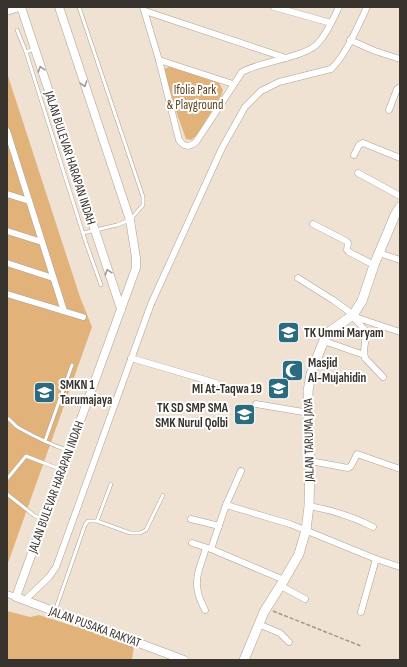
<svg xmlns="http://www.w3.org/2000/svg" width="407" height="667" font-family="'Sofia Sans Condensed',sans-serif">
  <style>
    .green { fill: #e1b37b }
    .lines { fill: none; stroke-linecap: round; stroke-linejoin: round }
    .lane-casing { stroke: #aea193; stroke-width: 4 }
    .street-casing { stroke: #aea193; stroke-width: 7 }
    .secondary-casing { stroke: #aea193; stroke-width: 9 }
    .primary-casing { stroke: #aea193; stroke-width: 10 }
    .path { stroke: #a0968b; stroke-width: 1.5; stroke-dasharray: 4 2; stroke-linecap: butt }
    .lane { stroke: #fff; stroke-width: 3 }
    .street { stroke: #fff; stroke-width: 6 }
    .secondary { stroke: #fff; stroke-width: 8 }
    .primary { stroke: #fff; stroke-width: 9 }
    .oneway { stroke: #9c9896 }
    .labels { text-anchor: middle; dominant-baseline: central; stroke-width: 4; stroke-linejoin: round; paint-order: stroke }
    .park-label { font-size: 13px; fill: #604420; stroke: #fff }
    .street-label { font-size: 13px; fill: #38322d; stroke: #fff }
    .poi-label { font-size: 13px; font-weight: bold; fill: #38322d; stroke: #fff; text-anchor: start }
  </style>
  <rect width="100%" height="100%" fill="#efe2d3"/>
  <g class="green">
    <polygon points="170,67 219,83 223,90 221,96 197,135 191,140 186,139 177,114 164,71 166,68"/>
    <polygon points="7,73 80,297 92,327 8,563"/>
    <polygon points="7,611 30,617 39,615 134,645 132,660 7,660"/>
  </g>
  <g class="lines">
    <defs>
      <g id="lane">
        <polyline points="79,7 143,197 143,205 130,220 117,225 83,233"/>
        <polyline points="17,30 26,52"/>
        <polyline points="34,49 26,52 86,243 101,285"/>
        <path d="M7 418C12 420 14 426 19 428 35 437 52 445 69 451"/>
        <polyline points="45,441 72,365"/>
        <polyline points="7,479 26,456 62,470"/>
        <polyline points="7,494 35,516 43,519"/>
        <polyline points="97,521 111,484"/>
        <polyline points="55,611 85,525 88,521 97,521 130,533 140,533 146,530 163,495"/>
      </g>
      <g id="street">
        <path d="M143 7 159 60 179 140C185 148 189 147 196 142L242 72C260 61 307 58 319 42 328 32 333 19 339 7"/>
        <polyline points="274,7 331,23"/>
        <polyline points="145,11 286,58"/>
        <polyline points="7,12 22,7"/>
        <polyline points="350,40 375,51 400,59"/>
        <polyline points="159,60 233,84"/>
        <polyline points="389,110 397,89 400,87"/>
        <polyline points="7,131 64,311"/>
        <polyline points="354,155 359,145 363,143 400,158"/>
        <polyline points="358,173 400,196"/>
        <polyline points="7,194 29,201"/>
        <polyline points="313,224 346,241 348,243 347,250 349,252 374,265"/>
        <polyline points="7,231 42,242"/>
        <polyline points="379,253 400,260"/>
        <polyline points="7,263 53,278"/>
        <polyline points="298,278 333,300 358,318 400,332"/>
        <polyline points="7,294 83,317"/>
        <polyline points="353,317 365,330 366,334 364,351 365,358 383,377"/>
        <polyline points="324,341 364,355"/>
        <polyline points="131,358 216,383"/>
        <polyline points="256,404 309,413"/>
        <polyline points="310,461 348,468 351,466 357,454 400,469"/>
        <polyline points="226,505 290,524 376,559 400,567"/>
        <path d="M309 506C332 510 352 516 373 527"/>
        <polyline points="191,519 219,526"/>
        <polyline points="192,543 211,549 284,580"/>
        <polyline points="211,549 226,505 241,471"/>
        <polyline points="281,586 305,599"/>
        <polyline points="7,594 16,597"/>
        <path d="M25 600 49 577 56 567 151 304 222 148 245 107 261 91 279 82 331 69C346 55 358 26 367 7"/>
        <path d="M205 610C202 604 199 598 198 592 194 577 202 562 206 548"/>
        <polyline points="361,612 376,559"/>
        <polyline points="258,624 280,633 289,642"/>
      </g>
      <g id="secondary">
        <polyline points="21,7 121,309"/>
        <polyline points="59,7 130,220 136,258 136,268 16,597 184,660"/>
      </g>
      <polyline id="primary" points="244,660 264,612 284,580 299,554 306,530 309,506 310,467 308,391 311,374 316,360 325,338 329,332 353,315 362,301 374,265 395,215 400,207"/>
    </defs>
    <use href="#lane" class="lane-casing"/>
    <use href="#street" class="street-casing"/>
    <use href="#secondary" class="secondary-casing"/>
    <use href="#primary" class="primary-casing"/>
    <polyline class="path" points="273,611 361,646"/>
    <use href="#lane" class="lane"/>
    <use href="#street" class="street"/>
    <use href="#secondary" class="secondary"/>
    <use href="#primary" class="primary"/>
  </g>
  <defs><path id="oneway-chevron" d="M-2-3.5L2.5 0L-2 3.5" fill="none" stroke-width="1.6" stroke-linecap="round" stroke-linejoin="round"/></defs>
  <g class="oneway">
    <use href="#oneway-chevron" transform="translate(41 69) rotate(-108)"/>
    <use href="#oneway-chevron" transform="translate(84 84) rotate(72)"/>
    <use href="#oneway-chevron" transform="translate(108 272) rotate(-108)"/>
  </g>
  <defs>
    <symbol id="school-square" viewBox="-11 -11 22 22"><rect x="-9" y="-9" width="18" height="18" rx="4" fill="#2a6b7f" stroke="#fff"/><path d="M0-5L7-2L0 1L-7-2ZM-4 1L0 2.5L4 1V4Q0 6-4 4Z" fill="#fff"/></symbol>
    <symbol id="mosque-square" viewBox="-11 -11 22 22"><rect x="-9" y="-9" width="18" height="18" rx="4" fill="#2a6b7f" stroke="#fff"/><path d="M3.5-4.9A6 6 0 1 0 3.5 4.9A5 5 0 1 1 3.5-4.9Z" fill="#fff"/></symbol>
  </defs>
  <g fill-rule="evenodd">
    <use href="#school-square" x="276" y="320" width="25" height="25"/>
    <use href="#mosque-square" x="280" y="358" width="25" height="25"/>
    <use href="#school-square" x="266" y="376" width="25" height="25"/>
    <use href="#school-square" x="32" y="380" width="25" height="25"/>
    <use href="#school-square" x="232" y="402" width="25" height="25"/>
  </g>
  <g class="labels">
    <g class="park-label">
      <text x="195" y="90">Ifolia Park<tspan x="195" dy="15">&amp; Playground</tspan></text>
    </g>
    <g class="street-label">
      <text transform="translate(70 158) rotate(72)">JALAN BULEVAR HARAPAN INDAH</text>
      <text transform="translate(309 440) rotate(-91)">JALAN TARUMA JAYA</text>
      <text transform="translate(56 487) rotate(-70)">JALAN BULEVAR HARAPAN INDAH</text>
      <text transform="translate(95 627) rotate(20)">JALAN PUSAKA RAKYAT</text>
    </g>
    <g class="poi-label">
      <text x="304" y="333">TK Ummi Maryam</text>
      <text x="308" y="363">Masjid<tspan x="308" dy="15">Al-Mujahidin</tspan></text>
      <text x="60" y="385">SMKN 1<tspan x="60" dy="15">Tarumajaya</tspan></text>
      <text x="262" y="389" text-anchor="end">MI At-Taqwa 19</text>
      <text x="228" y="408" text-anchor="end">TK SD SMP SMA<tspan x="228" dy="15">SMK Nurul Qolbi</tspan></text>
    </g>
  </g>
  <rect width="407" height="667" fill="none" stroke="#38322d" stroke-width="16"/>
</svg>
